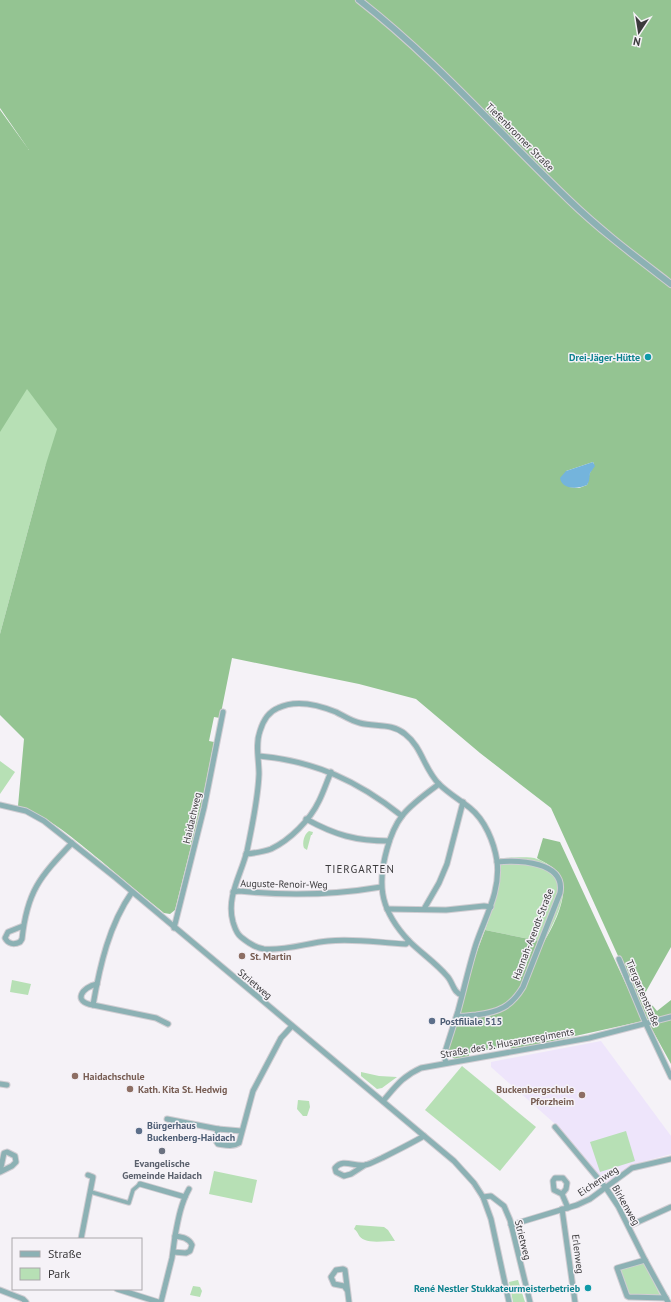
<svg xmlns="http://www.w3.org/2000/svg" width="671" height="1302" font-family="'PT Sans',sans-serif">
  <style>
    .education { fill: #eee5fb }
    .green { fill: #b7e0b5 }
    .forest { fill: #94c492; fill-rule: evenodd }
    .water { fill: #74b4dc }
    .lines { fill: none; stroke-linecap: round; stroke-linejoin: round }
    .pedestrian-casing { stroke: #d0cdd2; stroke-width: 5.5 }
    .minor-casing { stroke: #d0cdd2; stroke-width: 7 }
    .tertiary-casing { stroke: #d0cdd2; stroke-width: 8 }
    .pedestrian { stroke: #8cb1b4; stroke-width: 3.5 }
    .minor { stroke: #8cb1b4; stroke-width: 5 }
    .tertiary { stroke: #8cb1b4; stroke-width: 6 }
    .culture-dot { fill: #0f9aa8; stroke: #f5f2f7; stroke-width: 1.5 }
    .education-dot { fill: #8d6e63; stroke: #f5f2f7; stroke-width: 1.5 }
    .service-dot { fill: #5c6f8a; stroke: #f5f2f7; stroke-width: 1.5 }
    .worship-dot { fill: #6b7280; stroke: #f5f2f7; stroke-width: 1.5 }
    .labels { text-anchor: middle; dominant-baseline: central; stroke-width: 3; stroke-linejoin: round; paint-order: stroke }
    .street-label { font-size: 10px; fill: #3b3a3c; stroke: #f5f2f7 }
    .culture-label { font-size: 10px; font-weight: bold; fill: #0d838f; stroke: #f5f2f7; text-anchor: end }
    .education-label { font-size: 10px; font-weight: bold; fill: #785e54; stroke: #f5f2f7; text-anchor: start }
    .service-label { font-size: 10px; font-weight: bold; fill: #4e5e75; stroke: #f5f2f7; text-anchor: start }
    .worship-label { font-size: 10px; font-weight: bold; fill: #5b616d; stroke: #f5f2f7 }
    .neighbourhood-label { font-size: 11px; letter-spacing: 1px; fill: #3b3a3c; stroke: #f5f2f7 }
  </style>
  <rect width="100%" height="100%" fill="#f5f2f7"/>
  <polygon class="education" points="601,1041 671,1136 671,1154 631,1165 607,1184 554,1123 491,1067 491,1062"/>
  <g class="green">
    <polygon points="0,110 49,179 67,417 45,467 0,634"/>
    <polygon points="0,761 15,772 0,794"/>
    <path d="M309 831 313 832 312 835H311L307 850 304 848C302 843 304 834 309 831Z"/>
    <path d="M500 858C509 858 530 856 537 859 541 860 545 863 548 865 578 882 555 919 544 942L485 930C494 906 500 883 500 858Z"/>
    <polygon points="12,980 31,984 28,995 10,992"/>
    <polygon points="462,1066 536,1127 500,1171 425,1110"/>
    <polygon points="361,1072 379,1076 397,1077 382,1088 377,1089 361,1076"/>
    <polygon points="298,1100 309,1101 310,1107 307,1116 303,1116 297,1109"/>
    <polygon points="626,1131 635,1161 600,1172 590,1142"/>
    <polygon points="214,1171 257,1180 252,1203 209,1194"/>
    <path d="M356 1225 384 1227 388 1230 395 1241C387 1241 371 1243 365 1240 358 1238 359 1232 354 1229Z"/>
    <polygon points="644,1262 661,1297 629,1297 618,1268"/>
    <polygon points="518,1280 524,1299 525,1302 513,1302 509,1282"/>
    <polygon points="193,1286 200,1287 202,1291 200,1297 190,1295"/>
  </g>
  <g class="forest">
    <path d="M0 0H671V947L644 995 657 1011 671 1000V1064L648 1022 551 808 480 753 416 699 359 684 232 658 220 718 214 717 209 741 214 742 201 807 175 910 170 914 164 913C142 895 121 878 100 860 75 840 49 816 18 806L24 739 0 715V634L45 467 57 429 27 389 0 432V110L29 150 0 108ZM593 462 594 464C594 468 591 469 590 473 588 477 589 480 587 485L579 488 569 487 566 471Z"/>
    <path d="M543 838 560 842 643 1021 512 1050 510 1046 469 1053V1057L455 1059 449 1055V1048L476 954 485 930 544 942C554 925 569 896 561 877 557 868 545 863 537 858Z"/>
  </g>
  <path class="water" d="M593 462 595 466 590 473 589 481 587 485C578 489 562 490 560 478L566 471Z"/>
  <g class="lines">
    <defs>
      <polyline id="pedestrian" points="91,1192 129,1203 133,1190 140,1184"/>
      <g id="minor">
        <path d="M259 756C315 761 358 781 402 816"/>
        <polyline points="0,805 26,811 44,821 116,878 454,1161 474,1183 483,1197 491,1219 509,1302"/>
        <path d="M306 819C335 835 356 841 389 841"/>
        <path d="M246 854C255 853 263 852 271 849 290 840 310 820 319 801 324 791 327 781 331 772"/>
        <path d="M132 892C109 925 100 965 93 1005L156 1018 168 1024"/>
        <path d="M233 892 239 891C287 896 334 895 381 887"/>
        <polyline points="387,909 446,910 484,906 491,907"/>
        <polyline points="424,909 439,883 447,864 463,802"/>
        <path d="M23 926 8 932 5 938C8 944 14 945 20 942L22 939C27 891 40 877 72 843"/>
        <polyline points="174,928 204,808 223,712"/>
        <path d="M409 941C382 912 376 888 387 849 390 838 395 825 402 816 410 805 428 792 439 784"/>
        <polyline points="619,959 646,1024 671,1077"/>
        <path d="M93 1005C72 1002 82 987 97 984"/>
        <path d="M457 1016C463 1017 470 1015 476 1015 499 1012 511 1007 523 987L560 893C566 861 518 860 497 862"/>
        <path d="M446 1063 444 1055 458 1011C464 989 469 966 476 944 485 917 501 891 497 861 494 842 485 820 470 808 460 800 448 793 439 784 424 769 422 747 405 734 392 723 375 727 360 723 351 721 344 716 336 712 319 705 296 699 278 708 268 712 263 721 260 731 255 744 259 760 259 774 258 800 252 826 247 851 241 875 226 897 233 922 235 928 236 933 241 937 247 942 256 948 264 949 285 951 307 943 328 941 354 938 380 943 406 944L409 941C421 953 436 963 447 976 453 982 453 993 462 995"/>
        <polyline points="0,1084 7,1085"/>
        <path d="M383 1101C396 1086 403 1076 421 1068L589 1038 671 1017"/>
        <polyline points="167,1119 218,1129"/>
        <polyline points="555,1127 606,1188 618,1206 645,1260 668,1302"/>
        <path d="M241 1131 218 1129 216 1141 218 1144C225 1145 233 1147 239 1143L253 1091 281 1038 292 1026"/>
        <polygon points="7,1152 15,1156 16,1162 12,1166 0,1172 4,1153"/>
        <path d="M365 1165 351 1174 344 1176 336 1172 335 1168C343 1158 354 1167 365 1165 371 1164 377 1160 382 1158 396 1151 410 1144 424 1136"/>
        <polyline points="140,1184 185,1197"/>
        <polyline points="562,1194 566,1189 567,1183 563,1178 555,1178 553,1181 554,1190 562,1194 568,1208"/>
        <polyline points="483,1197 491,1196 504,1206 510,1220 530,1302"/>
        <polyline points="562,1209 575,1302"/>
        <polyline points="511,1225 577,1205 590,1199 632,1168 671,1159"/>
        <polyline points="629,1226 671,1207"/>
        <path d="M175 1236C178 1220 181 1203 189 1189"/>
        <polyline points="81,1239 93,1177 88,1175"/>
        <polyline points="645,1260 617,1268 627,1296 629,1297 666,1298"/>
        <polyline points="117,1289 158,1302"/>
        <polyline points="0,1290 23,1299 26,1302"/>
        <polyline points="347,1290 344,1286 334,1284 331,1277 336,1270 343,1269 345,1270 349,1302"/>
        <path d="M161 1302 172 1258 175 1236C182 1237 189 1238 192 1245L190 1251 186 1253 173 1252"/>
      </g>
      <path id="tertiary" d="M359 0C435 59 499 133 569 200 601 231 636 257 671 284"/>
    </defs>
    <use href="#pedestrian" class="pedestrian-casing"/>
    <use href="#minor" class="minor-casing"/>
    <use href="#tertiary" class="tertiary-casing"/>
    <use href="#pedestrian" class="pedestrian"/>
    <use href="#minor" class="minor"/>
    <use href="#tertiary" class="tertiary"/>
  </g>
  <g class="culture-dot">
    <circle cx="648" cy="357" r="4"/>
    <circle cx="588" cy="1288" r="4"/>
  </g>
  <g class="education-dot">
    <circle cx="242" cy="956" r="4"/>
    <circle cx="75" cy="1076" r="4"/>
    <circle cx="130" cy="1089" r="4"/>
    <circle cx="582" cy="1095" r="4"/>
  </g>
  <g class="service-dot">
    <circle cx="432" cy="1021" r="4"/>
    <circle cx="139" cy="1131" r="4"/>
  </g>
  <circle class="worship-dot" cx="162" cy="1151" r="4"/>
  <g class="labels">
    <g class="street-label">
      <text transform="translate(520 137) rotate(45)">Tiefenbronner Straße</text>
      <text transform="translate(192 818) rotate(-77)">Haidachweg</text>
      <text transform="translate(284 884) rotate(1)">Auguste-Renoir-Weg</text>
      <text transform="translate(533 934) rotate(-69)">Hannah-Arendt-Straße</text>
      <text transform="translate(255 984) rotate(40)">Strietweg</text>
      <text transform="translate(643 993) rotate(67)">Tiergartenstraße</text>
      <text transform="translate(507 1043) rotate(-10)">Straße des 3. Husarenregiments</text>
      <text transform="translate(598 1181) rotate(-34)">Eichenweg</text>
      <text transform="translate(626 1205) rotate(60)">Birkenweg</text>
      <text transform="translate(523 1240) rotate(76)">Strietweg</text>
      <text transform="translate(578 1254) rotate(83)">Erlenweg</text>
    </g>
    <g class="culture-label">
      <text x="640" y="357">Drei-Jäger-Hütte</text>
      <text x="580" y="1288">René Nestler Stukkateurmeisterbetrieb</text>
    </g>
    <g class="education-label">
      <text x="250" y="956">St. Martin</text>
      <text x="83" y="1076">Haidachschule</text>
      <text x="138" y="1089">Kath. Kita St. Hedwig</text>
      <text x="574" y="1089" text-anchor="end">Buckenbergschule<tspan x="574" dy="12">Pforzheim</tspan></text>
    </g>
    <g class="service-label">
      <text x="440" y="1021">Postfiliale 515</text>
      <text x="147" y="1125">Bürgerhaus<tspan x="147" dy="12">Buckenberg-Haidach</tspan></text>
    </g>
    <g class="worship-label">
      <text x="162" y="1163">Evangelische<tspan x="162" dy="12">Gemeinde Haidach</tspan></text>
    </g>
    <g class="neighbourhood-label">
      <text x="360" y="869">TIERGARTEN</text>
    </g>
  </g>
  <rect x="12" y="1238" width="130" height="52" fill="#f5f2f7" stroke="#aba8ac"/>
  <rect x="20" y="1251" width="20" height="6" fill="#8cb1b4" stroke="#aba8ac"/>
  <text x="48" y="1258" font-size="12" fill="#3b3a3c">Straße</text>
  <rect x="20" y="1268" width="20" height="12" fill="#b7e0b5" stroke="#aba8ac"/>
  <text x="48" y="1278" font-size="12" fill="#3b3a3c">Park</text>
  <g transform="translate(639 32) rotate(192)" stroke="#f5f2f7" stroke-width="3" paint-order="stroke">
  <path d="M0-3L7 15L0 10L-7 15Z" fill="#3b3a3c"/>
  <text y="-6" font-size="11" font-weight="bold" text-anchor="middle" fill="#3b3a3c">N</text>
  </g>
</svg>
